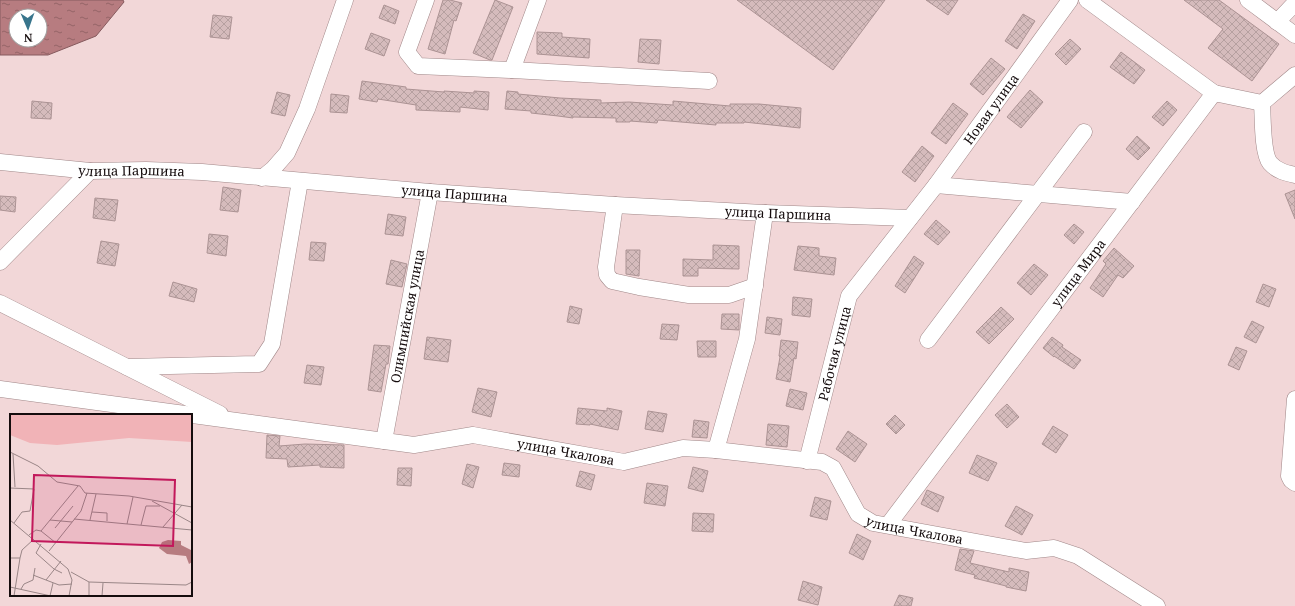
<svg xmlns="http://www.w3.org/2000/svg" width="1295" height="606" font-family="'Noto Serif',serif">
  <style>
    .water { fill: url(#water-ripples); stroke: #865a5e; fill-rule: evenodd }
    .building { fill: url(#building-cross-hatch); stroke: #ac9394 }
    .lines { fill: none; stroke-linecap: round; stroke-linejoin: round }
    .minor-casing { stroke: #a08788; stroke-width: 17 }
    .minor { stroke: #fff; stroke-width: 16 }
    .labels { text-anchor: middle; dominant-baseline: central; stroke-width: 4; stroke-linejoin: round; paint-order: stroke }
    .street-label { font-size: 13px; fill: #150c0d; stroke: #fff }
    .inset-road { fill: none; stroke: #9a8687; stroke-width: 1 }
    .view { fill: #c2185b; fill-opacity: 0.15; stroke: #c2185b; stroke-width: 2 }
    .inset-edge { fill: none; stroke: #150c0d; stroke-width: 2 }
  </style>
  <defs>
    <pattern id="water-ripples" width="26" height="14" patternUnits="userSpaceOnUse"><rect width="26" height="14" fill="#b77c80"/><path d="M2 4q2-2 4 0t4 0M15 11q2-2 4 0t4 0" fill="none" stroke="#946467"/></pattern>
    <pattern id="building-cross-hatch" width="8" height="8" patternUnits="userSpaceOnUse"><rect width="8" height="8" fill="#d5bbbc"/><path d="M0 0l8 8M0 8l8-8" fill="none" stroke="#b6a0a0"/></pattern>
  </defs>
  <rect width="100%" height="100%" fill="#f2d7d8"/>
  <path class="water" d="M0 0H123L124 2 96 36 48 55H0ZM16 16H40V40H16Z"/>
  <g class="building">
    <polygon points="443,0 450,0 462,3 456,21 454,20 445,54 428,49"/>
    <polygon points="495,0 513,7 492,60 490,60 473,53"/>
    <polygon points="737,0 885,0 833,70"/>
    <polygon points="926,0 958,0 948,15"/>
    <polygon points="1184,0 1219,0 1279,44 1252,81 1208,48 1223,29"/>
    <polygon points="384,5 399,11 395,24 379,18"/>
    <polygon points="1023,14 1035,21 1017,49 1005,41"/>
    <polygon points="213,15 232,17 229,39 210,37"/>
    <polygon points="537,32 562,33 562,37 590,39 589,58 537,54"/>
    <polygon points="371,33 390,40 384,56 365,49"/>
    <polygon points="640,39 661,40 659,64 638,62"/>
    <polygon points="1070,39 1081,49 1066,65 1055,54"/>
    <polygon points="1121,52 1145,70 1134,84 1110,67"/>
    <polygon points="991,58 1005,69 983,95 970,84"/>
    <polygon points="362,81 406,87 406,89 444,92 444,91 474,93 474,91 489,92 488,110 460,107 460,112 416,110 416,105 378,99 377,102 359,99"/>
    <polygon points="1030,90 1043,102 1021,128 1007,117"/>
    <polygon points="507,91 518,92 518,94 560,98 601,100 601,103 629,102 673,105 673,101 730,106 730,104 759,104 801,108 800,128 744,122 744,123 716,123 716,125 658,120 657,123 630,121 630,122 616,122 616,118 573,117 573,118 558,116 531,113 531,111 505,109"/>
    <polygon points="277,92 290,95 285,116 271,113"/>
    <polygon points="331,94 349,96 347,113 330,112"/>
    <polygon points="32,101 52,103 51,119 31,118"/>
    <polygon points="1167,101 1177,110 1163,126 1152,117"/>
    <polygon points="953,103 968,114 946,144 931,133"/>
    <polygon points="1137,136 1150,148 1138,160 1126,149"/>
    <polygon points="922,146 934,156 915,182 902,172"/>
    <polygon points="223,187 241,190 238,212 220,210"/>
    <polygon points="1295,190 1295,219 1285,194"/>
    <polygon points="0,196 16,197 15,212 0,210"/>
    <polygon points="95,198 118,200 115,221 93,218"/>
    <polygon points="388,214 406,217 403,236 385,234"/>
    <polygon points="936,220 950,232 938,245 924,234"/>
    <polygon points="1074,224 1084,232 1074,244 1064,235"/>
    <polygon points="209,234 228,236 226,256 207,253"/>
    <polygon points="101,241 119,244 115,266 97,263"/>
    <polygon points="311,242 326,243 324,261 309,260"/>
    <polygon points="713,245 739,246 739,269 698,268 698,276 683,276 683,259 713,260"/>
    <polygon points="798,246 819,248 819,256 836,258 834,275 794,270"/>
    <polygon points="1114,248 1134,266 1123,278 1118,275 1103,297 1090,288 1106,264 1103,261"/>
    <polygon points="626,250 640,250 639,276 626,274"/>
    <polygon points="914,256 924,263 905,293 895,286"/>
    <polygon points="391,260 407,264 402,287 386,284"/>
    <polygon points="1034,264 1048,275 1031,295 1017,283"/>
    <polygon points="173,282 197,289 194,302 169,296"/>
    <polygon points="1263,284 1276,289 1269,307 1256,302"/>
    <polygon points="793,297 812,299 810,317 792,315"/>
    <polygon points="570,306 582,309 579,324 567,322"/>
    <polygon points="1001,307 1014,319 989,344 976,332"/>
    <polygon points="722,314 739,314 739,330 721,329"/>
    <polygon points="767,317 782,319 780,335 765,333"/>
    <polygon points="1252,321 1264,327 1256,343 1244,337"/>
    <polygon points="662,324 679,325 677,340 660,339"/>
    <polygon points="427,337 451,340 448,362 424,359"/>
    <polygon points="1052,337 1063,345 1062,347 1081,360 1074,369 1054,356 1054,357 1043,348"/>
    <polygon points="781,340 798,342 796,359 794,358 790,382 776,379 780,357 779,356"/>
    <polygon points="697,341 716,341 716,357 698,357"/>
    <polygon points="374,345 390,346 388,364 386,364 381,392 368,390"/>
    <polygon points="1236,347 1247,351 1239,370 1228,365"/>
    <polygon points="307,365 324,367 321,385 304,383"/>
    <polygon points="478,388 497,392 491,417 472,412"/>
    <polygon points="790,389 807,393 803,410 786,406"/>
    <polygon points="1007,404 1019,417 1007,428 995,415"/>
    <polygon points="578,408 607,411 607,408 622,411 618,430 590,424 590,425 576,424"/>
    <polygon points="648,411 667,414 663,432 645,429"/>
    <polygon points="895,415 905,425 896,434 886,424"/>
    <polygon points="694,420 709,422 707,438 692,437"/>
    <polygon points="768,424 789,426 787,447 766,445"/>
    <polygon points="1053,426 1068,435 1056,453 1042,444"/>
    <polygon points="848,431 867,444 855,462 836,449"/>
    <polygon points="267,435 280,436 279,446 305,444 344,445 344,468 320,467 320,465 288,467 287,459 266,458"/>
    <polygon points="977,455 997,463 988,481 969,473"/>
    <polygon points="504,463 520,465 519,477 502,475"/>
    <polygon points="467,464 479,467 473,488 462,484"/>
    <polygon points="693,467 708,471 703,492 688,488"/>
    <polygon points="398,468 412,468 411,486 397,485"/>
    <polygon points="580,471 595,475 591,490 576,486"/>
    <polygon points="647,483 668,486 665,506 644,503"/>
    <polygon points="927,490 944,497 938,512 921,504"/>
    <polygon points="815,497 831,501 827,520 810,516"/>
    <polygon points="1016,506 1033,515 1022,535 1005,526"/>
    <polygon points="693,513 714,514 713,532 692,531"/>
    <polygon points="857,534 871,541 863,560 849,553"/>
    <polygon points="960,549 974,551 970,563 1009,572 1009,568 1029,572 1026,591 1006,587 1006,586 974,578 975,575 955,570"/>
    <polygon points="803,581 822,587 818,605 798,600"/>
    <polygon points="899,595 913,598 911,606 894,606"/>
  </g>
  <g class="lines">
    <defs>
      <g id="minor">
        <polyline points="426,0 407,52 418,66 512,70 709,81"/>
        <polyline points="1087,0 1214,93"/>
        <polyline points="1248,0 1295,35"/>
        <polyline points="1277,22 1295,3"/>
        <polyline points="512,70 538,0"/>
        <path d="M1262 103C1263 117 1262 153 1270 163 1277 171 1286 173 1295 175"/>
        <path id="s1" d="M0 162 90 171 146 170 202 172 430 192 615 205 765 213 910 218"/>
        <polyline points="262,178 273,169 287,153 307,109 345,0"/>
        <polyline points="936,185 1132,202"/>
        <polyline points="615,205 606,267 607,275 612,281 639,287 689,295 729,295 755,286"/>
        <polyline points="0,262 90,171"/>
        <polyline points="0,303 220,414"/>
        <polyline points="928,340 1084,132"/>
        <polyline points="127,367 259,364 272,344 300,181"/>
        <path id="s2" d="M0 389 414 445 473 435 624 462 683 448 716 450 822 462 833 468 858 514 873 523 1026 551 1054 548 1078 556 1157 606"/>
        <polyline points="1295,399 1289,476 1291,480 1295,483"/>
        <path id="s3" d="M384 441 430 192"/>
        <polyline points="716,450 747,339 765,213"/>
        <path id="s4" d="M807 461 849 296 936 185 1070 0"/>
        <path id="s5" d="M888 525 1214 93 1262 103 1295 75"/>
      </g>
    </defs>
    <use href="#minor" class="minor-casing"/>
    <use href="#minor" class="minor"/>
  </g>
  <g class="labels">
    <g class="street-label">
      <text stroke="none"><textPath href="#s4" startOffset="405">Новая улица</textPath></text>
      <text stroke="none"><textPath href="#s1" startOffset="132">улица Паршина</textPath></text>
      <text stroke="none"><textPath href="#s1" startOffset="456">улица Паршина</textPath></text>
      <text stroke="none"><textPath href="#s1" startOffset="780">улица Паршина</textPath></text>
      <text stroke="none"><textPath href="#s5" startOffset="316">улица Мира</textPath></text>
      <text stroke="none"><textPath href="#s3" startOffset="127">Олимпийская улица</textPath></text>
      <text stroke="none"><textPath href="#s4" startOffset="111">Рабочая улица</textPath></text>
      <text stroke="none"><textPath href="#s2" startOffset="572">улица Чкалова</textPath></text>
      <text stroke="none"><textPath href="#s2" startOffset="956">улица Чкалова</textPath></text>
    </g>
  </g>
  <g transform="translate(10 414)">
    <rect width="182" height="182" fill="#f2d7d8"/>
    <path d="M0 0H182V28L119 24 47 31 20 29 0 21Z" fill="#f1b3b7"/>
    <path d="M158 126 171 127V131L181 136 182 148 179 150 176 142 157 140 149 134 152 128Z" fill="#b77c80"/>
    <path class="inset-road" d="M0 38 28 52 47 68 70 72 75 79 119 82 182 93M3 40 5 73M0 74 24 75 20 97 12 98 4 109M142 87 182 109M82 98 97 99V107M64 105 182 116M0 106 58 155 62 166 59 182M40 106 62 108M80 106 86 80M117 110 123 83M131 111 136 92H150M153 113 172 91M45 114 63 92M31 117 46 129M19 121 26 116 31 117 68 72M31 130 26 139 44 155 52 159M39 137 71 97 77 79M0 144H10L4 182M10 144 12 136 24 125M61 158 79 168 176 171 182 168M23 161 49 171 62 170M36 166 51 147M79 168V182M0 173 41 182M11 175 14 170 23 166 25 154M40 182 43 169M92 182 93 169"/>
    <path class="view" d="M24 61 165 66 163 132 22 127Z"/>
    <rect width="182" height="182" class="inset-edge"/>
  </g>
  <g transform="translate(28 28) rotate(178)"><circle r="19" fill="#ffffff" stroke="#a19e9e"/>
  <path d="M0-3L7 15L0 10L-7 15Z" fill="#38758c"/>
  <text y="-6" font-size="11" font-weight="bold" text-anchor="middle" fill="#150c0d">N</text>
  </g>
</svg>
